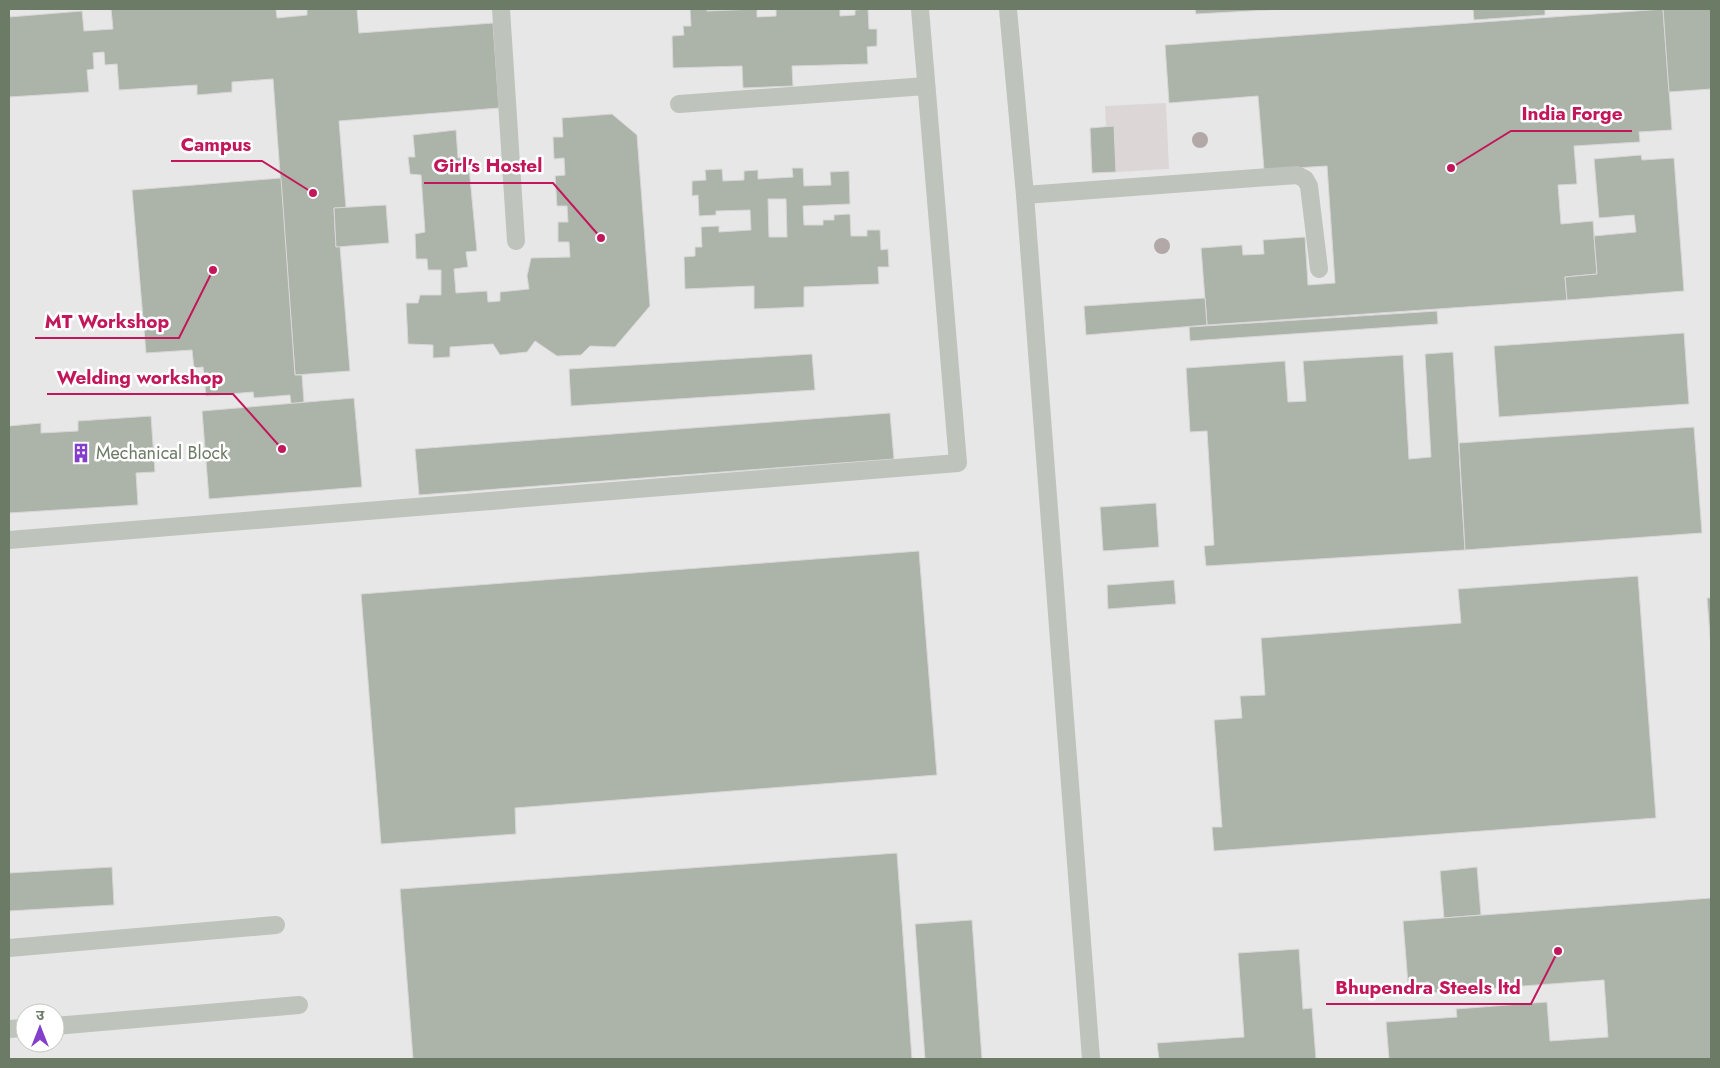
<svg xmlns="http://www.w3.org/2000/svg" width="1720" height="1068" font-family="Jost,'Noto Sans Devanagari',sans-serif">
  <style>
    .built { fill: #e7e7e7; fill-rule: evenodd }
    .green { fill: #ddd6d7 }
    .building { fill: #acb4a9; stroke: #d8d7d8; fill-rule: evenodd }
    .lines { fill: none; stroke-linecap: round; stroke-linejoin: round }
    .lane { stroke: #bec3bc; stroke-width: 18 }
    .tree { fill: #b2a8a8 }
    .labels { text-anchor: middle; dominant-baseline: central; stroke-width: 5; stroke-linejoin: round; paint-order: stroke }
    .poi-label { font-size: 18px; fill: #6c7b66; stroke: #fff; text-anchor: start }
    .leader { fill: none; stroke: #c2185b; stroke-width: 2 }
    .callout-dot { fill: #c2185b; stroke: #fff; stroke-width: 2 }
    .callout-label { font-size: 19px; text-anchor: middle; font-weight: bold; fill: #c2185b; stroke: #fff; stroke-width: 5; stroke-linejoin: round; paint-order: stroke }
  </style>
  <rect width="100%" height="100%" fill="#f7f4f6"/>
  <path class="built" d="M9 9H1711V1059H9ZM25 1013H55V1043H25Z"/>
  <polygon class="green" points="1166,103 1169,169 1116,172 1114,127 1106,127 1105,106"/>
  <g class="building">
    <polygon points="111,9 276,9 277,18 307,15 307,9 357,9 359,33 493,23 499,108 339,121 346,208 334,208 336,247 340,246 350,371 295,375 273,79 232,82 232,92 197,95 197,85 119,90 117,64 105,65 104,52 93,53 94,69 87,70 89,92 9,97 9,17 82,11 84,31 113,29"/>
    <polygon points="690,9 707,9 707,11 757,9 757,17 776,16 776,9 840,9 840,16 855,15 855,10 868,9 869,29 877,29 877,46 867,47 868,64 792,66 793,86 743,88 742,66 673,68 672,36 684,35 683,26 691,26"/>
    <polygon points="1195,9 1287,9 1196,14"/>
    <polygon points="1473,9 1545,9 1545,15 1474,20"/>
    <polygon points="1663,9 1672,130 1639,132 1640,142 1574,146 1577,184 1558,185 1561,224 1593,221 1597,274 1565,277 1567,300 1207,325 1201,248 1242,245 1243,255 1264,254 1263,240 1305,237 1308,285 1335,283 1327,166 1264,170 1258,96 1169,103 1165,45"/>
    <polygon points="1663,9 1711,9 1711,89 1669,92"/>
    <polygon points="612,114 637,135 650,306 615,347 590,346 581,355 557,356 535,341 527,352 500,355 493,344 450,347 450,357 433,358 433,345 408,344 406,303 418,303 420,295 441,295 441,270 428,270 427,259 416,259 415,234 425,232 421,175 410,174 408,157 415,157 413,135 456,130 458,158 468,157 477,251 466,252 468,267 454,269 456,293 487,291 488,302 500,301 500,292 529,289 527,276 531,258 570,257 569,242 558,242 558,222 568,222 567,206 557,206 555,176 565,175 564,158 554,159 553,137 563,137 562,118"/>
    <polygon points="1114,126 1116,172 1092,173 1090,128"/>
    <polygon points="1641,155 1642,160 1674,158 1684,291 1567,300 1565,277 1597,274 1594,236 1636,232 1634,215 1599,218 1594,159"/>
    <path d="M792 168H803L804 186 831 185 830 172 849 171 850 204 803 206 804 225H823V220H834V215L850 214 851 236H867V230H880L881 250 888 249 889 267H878L879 284 804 287V307L754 309V286L685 289 684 257 695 256V247H702L701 227 719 226V232L751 230 750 210 716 211V215L699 216 698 195 692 196V181L706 180 705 170 722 169 723 181 744 180V171L758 170V179L793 177ZM768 199H786L787 237H769Z"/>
    <polygon points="281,178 295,375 302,375 304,402 291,404 290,395 254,398 253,392 206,396 203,367 194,368 192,350 146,353 132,190"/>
    <polygon points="386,205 389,243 336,247 334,208"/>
    <polygon points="1205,298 1207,325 1086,335 1084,306"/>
    <polygon points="1437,311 1438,324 1190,341 1189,327"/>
    <polygon points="1684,333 1689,404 1499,417 1494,346"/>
    <polygon points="1453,352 1465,550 1206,566 1204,546 1214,545 1207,431 1190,432 1186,368 1285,361 1288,402 1306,401 1303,361 1403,355 1409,459 1431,457 1425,354"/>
    <polygon points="812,354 815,390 571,406 569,369"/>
    <polygon points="354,398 362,487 209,499 202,411"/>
    <polygon points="890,413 894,459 419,495 415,449"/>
    <polygon points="151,416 155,472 136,473 138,505 9,513 9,426 41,423 41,433 78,431 78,421"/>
    <polygon points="1694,427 1702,533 1465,550 1459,443"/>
    <polygon points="1156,503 1159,547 1103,551 1100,507"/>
    <polygon points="919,551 937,775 515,808 516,834 381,844 361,594"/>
    <polygon points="1638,576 1656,818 1214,851 1212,827 1222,827 1214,720 1242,718 1240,696 1265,695 1261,638 1461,623 1458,589"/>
    <polygon points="1174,580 1176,604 1108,609 1107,585"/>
    <polygon points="1707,598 1711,598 1711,649"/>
    <polygon points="897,853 912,1059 413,1059 400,889"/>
    <polygon points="112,867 114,905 9,911 9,873"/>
    <polygon points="1477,867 1481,915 1444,918 1440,871"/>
    <polygon points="1711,898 1711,1059 1389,1059 1386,1022 1457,1017 1456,1009 1547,1002 1550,1041 1608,1037 1604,980 1430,993 1429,982 1408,984 1403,921"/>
    <polygon points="972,920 982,1059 925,1059 915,924"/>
    <polygon points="1299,949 1303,1009 1312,1008 1316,1059 1159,1059 1157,1043 1244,1037 1238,953"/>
  </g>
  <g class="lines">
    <g class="lane">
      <polyline points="501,9 516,241"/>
      <polyline points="1008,9 1025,195 1091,1059"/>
      <polyline points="679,104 926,86"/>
      <polyline points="1025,195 1297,175 1305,179 1309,186 1319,269"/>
      <polyline points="9,540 958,463 920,9"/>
      <polyline points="9,948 276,925"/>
      <polyline points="55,1026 299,1005"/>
      <polyline points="9,1029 25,1028"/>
    </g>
  </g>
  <g class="tree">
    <circle cx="1200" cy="140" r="8"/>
    <circle cx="1162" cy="246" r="8"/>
  </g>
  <defs>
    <symbol id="building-bare" viewBox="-9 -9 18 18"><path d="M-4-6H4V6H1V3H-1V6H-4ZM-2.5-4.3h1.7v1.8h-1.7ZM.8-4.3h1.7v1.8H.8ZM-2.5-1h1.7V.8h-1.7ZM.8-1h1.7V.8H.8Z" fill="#833fcc" stroke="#fff" stroke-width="2.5" paint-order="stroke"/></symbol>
  </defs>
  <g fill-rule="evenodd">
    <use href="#building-bare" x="67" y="439" width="28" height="28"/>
  </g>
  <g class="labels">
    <g class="poi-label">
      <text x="96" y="453">Mechanical Block</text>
    </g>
  </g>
  <path class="leader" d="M1451 168L1511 131H1632M313 193L262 161H171M601 238L553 183H424M213 270L179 338H35M282 449L233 394H47M1558 951L1531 1004H1326"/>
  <g class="callout-dot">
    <circle cx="1451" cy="168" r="5"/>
    <circle cx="313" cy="193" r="5"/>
    <circle cx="601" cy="238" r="5"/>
    <circle cx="213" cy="270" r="5"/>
    <circle cx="282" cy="449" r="5"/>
    <circle cx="1558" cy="951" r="5"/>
  </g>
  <g class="callout-label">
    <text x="1572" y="120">India Forge</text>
    <text x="216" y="151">Campus</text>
    <text x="488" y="172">Girl's Hostel</text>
    <text x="107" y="328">MT Workshop</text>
    <text x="140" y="384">Welding workshop</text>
    <text x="1428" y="994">Bhupendra Steels ltd</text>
  </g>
  <rect width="1720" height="1068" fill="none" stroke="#6c7b66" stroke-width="20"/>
  <g transform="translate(40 1028)"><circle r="24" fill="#ffffff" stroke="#c4cac2"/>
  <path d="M0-4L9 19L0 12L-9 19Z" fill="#833fcc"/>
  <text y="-8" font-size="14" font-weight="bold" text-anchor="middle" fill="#6c7b66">उ</text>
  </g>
</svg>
